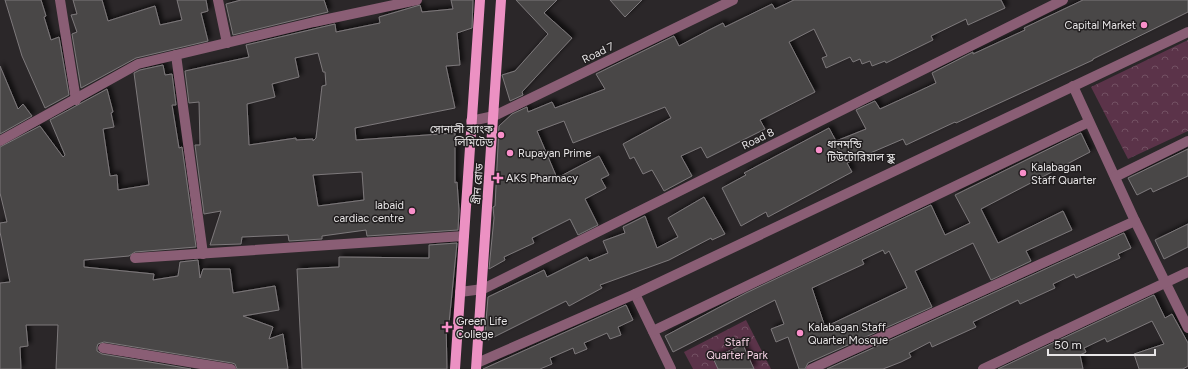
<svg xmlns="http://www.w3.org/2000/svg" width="1188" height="369" font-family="Figtree,'Noto Sans Bengali',sans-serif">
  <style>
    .park { fill: url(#park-crowns) }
    .building { fill: #494647; stroke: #7d797b; fill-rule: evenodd; filter: url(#shadow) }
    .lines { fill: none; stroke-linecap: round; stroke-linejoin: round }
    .minor { stroke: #8a5e75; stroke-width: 10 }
    .major { stroke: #ec91c3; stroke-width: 10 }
    .poi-dot { fill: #f98fca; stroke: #211e1f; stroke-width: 1.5 }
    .labels { text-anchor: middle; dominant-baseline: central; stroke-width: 3; stroke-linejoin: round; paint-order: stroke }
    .poi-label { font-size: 11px; fill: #e8e6e7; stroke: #211e1f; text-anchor: start }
    .street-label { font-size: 11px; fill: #e8e6e7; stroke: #211e1f }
    .park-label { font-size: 11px; fill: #f6d2e4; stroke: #211e1f }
  </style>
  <defs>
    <pattern id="park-crowns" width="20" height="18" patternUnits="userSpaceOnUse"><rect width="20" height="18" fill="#5b3349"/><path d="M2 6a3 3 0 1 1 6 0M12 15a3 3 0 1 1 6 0" fill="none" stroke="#735163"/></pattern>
    <filter id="shadow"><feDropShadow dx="3.5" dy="-3.5" stdDeviation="2" flood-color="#0009"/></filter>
  </defs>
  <rect width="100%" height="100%" fill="#2b2729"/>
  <g class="park">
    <polygon points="1188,40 1188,131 1128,159 1091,87"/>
    <polygon points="746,320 771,369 693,369 684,352"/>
  </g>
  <g class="building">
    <polygon points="5,0 41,0 46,16 44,17 51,40 59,37 69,95 45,108 22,56"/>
    <polygon points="73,0 102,0 108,21 155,6 160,25 182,20 177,0 206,0 208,11 201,13 208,41 136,58 81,88 72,34 77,32 71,15 77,14"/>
    <polygon points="241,0 324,0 328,12 233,35 226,4"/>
    <path d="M451 0H473L472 28 457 33 460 65 446 66 455 108 355 128 356 140 455 133V183L457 182 459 210 458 230 367 236 366 230 322 236V239L289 241 288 235 242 237 241 244 210 245 221 211 204 214 195 145H200L199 102 189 103 185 71 249 57 246 45 335 24 336 32 380 23 379 17 420 5 422 12 453 9ZM318 53 323 72H325L326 85 322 86 316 138 313 141V139L296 140V138L249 145 247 104 275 97 272 84 299 77 295 58ZM362 172 364 200 318 206 313 175Z"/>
    <polygon points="516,0 557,0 544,13 572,38 522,92 523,95 510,101 502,75 515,71 548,34"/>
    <polygon points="610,0 642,0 625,17"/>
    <polygon points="794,0 1001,0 1005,8 968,25 966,19 931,36 933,40 886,63 885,61 872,66 870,61 862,64 860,59 853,62 850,57 826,68 822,58 827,56 814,29 789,42 815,92 760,120 765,129 707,158 701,147 681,156 692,176 664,191 652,170 643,174 634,157 630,159 623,144 671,118 665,107 573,143 564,121 537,131 557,178 599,156 609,175 601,179 606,188 585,199 598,225 578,235 570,219 532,238 534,243 504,257 505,260 489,269 494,218 493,207 495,206 499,126 512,114 527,107 528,112 552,102 555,108 605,89 596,74 674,36 679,46 709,30 723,23 725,27 772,4 775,9"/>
    <polygon points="1083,0 1188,0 1188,12 1093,59 1093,60 956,123 955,122 906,145 903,139 847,163 852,172 768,217 766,212 741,226 722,188 746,175 744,173 829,128 836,141 866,129 856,110 875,101 880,109 917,92 936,83 932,73 973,52 973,54 1025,30 1024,28"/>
    <polygon points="163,65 165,75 172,74 176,105 172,105 179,148 182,147 196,247 135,252 129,256 84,260 84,267 154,274 153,280 178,276 180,262 198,260 200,278 203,269 230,269 233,293 275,286 279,310 243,316 273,327 269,339 283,334 288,369 237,369 235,364 232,363 104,342 98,344 97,347 97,351 102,354 191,369 56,369 58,325 26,325 28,346 20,347 21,369 0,369 0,283 10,282 0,232 0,223 7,222 0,193 0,147 40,126 63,157 65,155 50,120 107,89 113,112 111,113 114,127 103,129 110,176 117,175 118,190 149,185 134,73 140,70"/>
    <polygon points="0,66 18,109 23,104 32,116 0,134"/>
    <path d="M1081 133 1090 152 981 209 998 243 1063 211 1072 230 1026 251 1031 261 991 280 973 243 915 271 932 307 808 363 805 369H799L788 337 776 342 771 329 784 324 775 300 673 352 665 336 746 293 931 205 945 235 970 223 955 195ZM883 250 885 254 889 251 907 288 825 327 812 288 864 264 862 260Z"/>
    <polygon points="1188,149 1188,176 1153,192 1151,188 1137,195 1128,178"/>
    <polygon points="704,197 725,234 712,240 711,238 669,260 600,285 602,288 569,306 566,301 488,340 485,333 488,297 544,270 547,277 587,257 589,261 608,253 603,241 625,233 623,227 645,216 657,248 678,237 668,218"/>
    <polygon points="1188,224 1188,247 1164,259 1155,240"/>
    <polygon points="1124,233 1131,248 1118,254 1120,258 1076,278 1074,274 1053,284 1055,288 1020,304 1018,300 973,322 976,327 932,347 930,342 909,353 911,357 901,362 883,369 827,369"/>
    <polygon points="457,243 449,323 446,323 447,369 302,369 297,269 339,267 339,257 429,258 429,245"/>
    <polygon points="1154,295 1165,318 1172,314 1188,343 1188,366 1183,369 1139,369 1134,354 1164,344 1152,321 1107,342 1105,338 1084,348 1086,352 1080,355 1083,369 998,369"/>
    <polygon points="626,305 633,320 618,327 621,335 610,339 607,333 584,343 587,349 575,354 573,348 550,358 552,364 540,369 483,369"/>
    <polygon points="743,345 754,369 718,369 713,358"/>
  </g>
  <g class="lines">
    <g class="minor">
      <polyline points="60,0 76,100"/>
      <polyline points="218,0 227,43"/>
      <polyline points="176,55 203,254"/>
      <polyline points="1073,86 1135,221 1188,328"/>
      <polyline points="471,121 494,116 733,0"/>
      <polyline points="0,141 138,64 314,22 417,0"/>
      <polyline points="1115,177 1188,141"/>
      <polyline points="135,258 464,236"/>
      <polyline points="460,292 483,289 1063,0"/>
      <polyline points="635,294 671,369"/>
      <polyline points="653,331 1089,122"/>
      <polyline points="103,348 231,369"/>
      <polyline points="477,363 635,294 1188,32"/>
      <polyline points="811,369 1135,221"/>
      <polyline points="983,369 1188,272"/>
    </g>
    <g class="major">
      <polyline points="455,369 480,0"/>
      <polyline points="476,369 501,0"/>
    </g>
  </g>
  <g class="poi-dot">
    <circle cx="1144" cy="25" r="4"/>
    <circle cx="501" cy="135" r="4"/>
    <circle cx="819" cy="150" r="4"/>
    <circle cx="510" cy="153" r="4"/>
    <circle cx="1023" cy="173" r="4"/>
    <path d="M496 172h4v4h4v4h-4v4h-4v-4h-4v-4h4z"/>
    <circle cx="412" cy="211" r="4"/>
    <path d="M445 321h4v4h4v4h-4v4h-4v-4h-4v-4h4z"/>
    <circle cx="800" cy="333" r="4"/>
  </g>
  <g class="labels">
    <g class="poi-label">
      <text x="1136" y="25" text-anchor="end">Capital Market</text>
      <text x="493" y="129" text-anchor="end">সোনালী ব্যাংক<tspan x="493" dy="13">লিমিটেড</tspan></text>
      <text x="827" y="144">ধানমন্ডি<tspan x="827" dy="13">টিউটোরিয়াল স্কুল</tspan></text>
      <text x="518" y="153">Rupayan Prime</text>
      <text x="1031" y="167">Kalabagan<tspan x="1031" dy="13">Staff Quarter</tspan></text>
      <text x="506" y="178">AKS Pharmacy</text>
      <text x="404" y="205" text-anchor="end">labaid<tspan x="404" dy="13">cardiac centre</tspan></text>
      <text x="456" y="321">Green Life<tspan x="456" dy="13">College</tspan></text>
      <text x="808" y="327">Kalabagan Staff<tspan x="808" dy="13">Quarter Mosque</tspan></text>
    </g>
    <g class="street-label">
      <text transform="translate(598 53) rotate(-26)">Road 7</text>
      <text transform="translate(758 139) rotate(-26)">Road 8</text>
      <text transform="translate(478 184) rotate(-86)">গ্রীন রোড</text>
    </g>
    <g class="park-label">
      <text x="737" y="342">Staff<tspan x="737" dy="13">Quarter Park</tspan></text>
    </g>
  </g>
  <path d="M1048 349v6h107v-6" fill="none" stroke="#e8e6e7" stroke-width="2"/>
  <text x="1054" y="349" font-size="12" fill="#e8e6e7" stroke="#211e1f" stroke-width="3" paint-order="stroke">50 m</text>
</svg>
